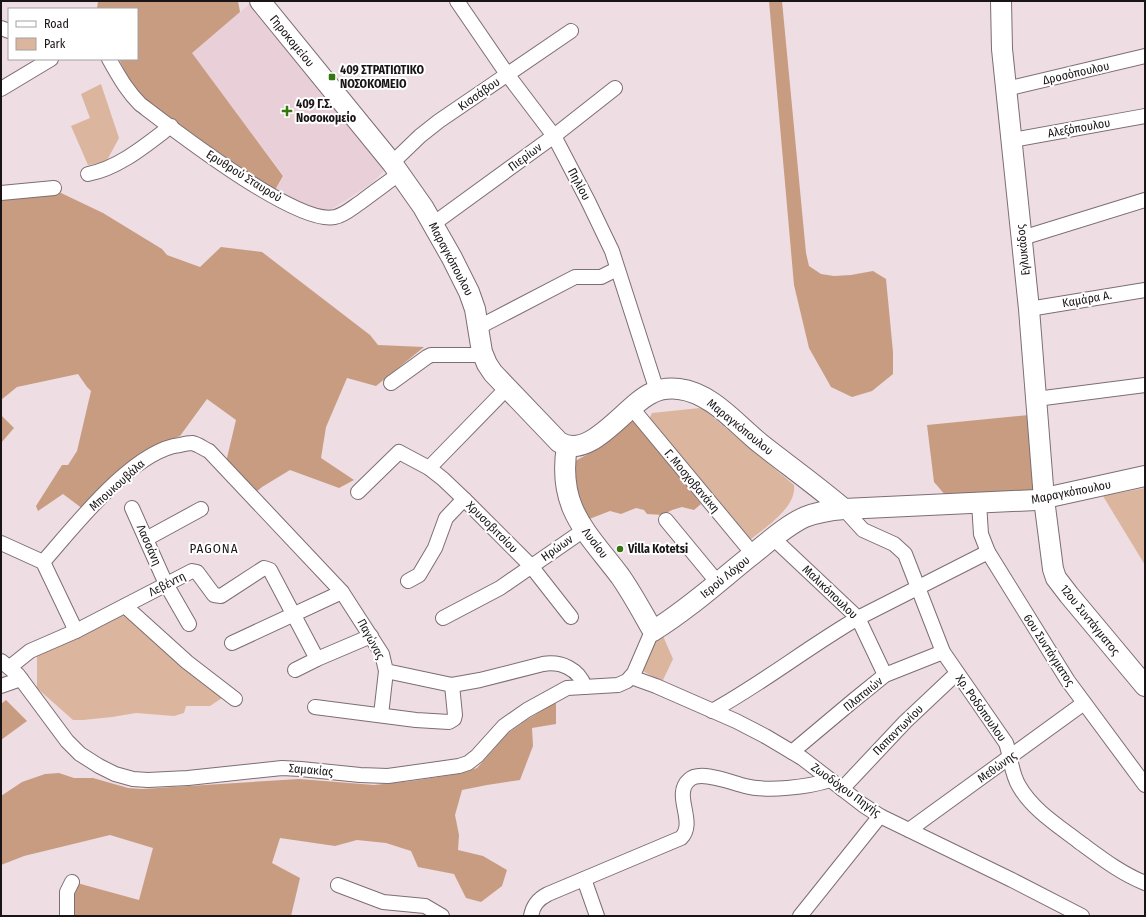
<svg xmlns="http://www.w3.org/2000/svg" width="1146" height="917" font-family="'Fira Sans Condensed',sans-serif">
  <style>
    .built { fill: #e9cfd7 }
    .green { fill: #dbb59d }
    .forest { fill: #c89c81 }
    .lines { fill: none; stroke-linecap: round; stroke-linejoin: round }
    .street-casing { stroke: #7d6e73; stroke-width: 16 }
    .secondary-casing { stroke: #7d6e73; stroke-width: 22 }
    .street { stroke: #fff; stroke-width: 14 }
    .secondary { stroke: #fff; stroke-width: 20 }
    .poi-dot { fill: #367611; stroke: #fff; stroke-width: 1.5 }
    .labels { text-anchor: middle; dominant-baseline: central; stroke-width: 4; stroke-linejoin: round; paint-order: stroke }
    .street-label { font-size: 12px; fill: #191415; stroke: #fff }
    .poi-label { font-size: 12px; font-weight: bold; fill: #191415; stroke: #fff; text-anchor: start }
    .neighbourhood-label { font-size: 13px; letter-spacing: 1px; fill: #191415; stroke: #fff }
  </style>
  <rect width="100%" height="100%" fill="#eedde2"/>
  <polygon class="built" points="251,3 385,170 372,183 329,211 324,213 305,205 275,190 284,176 191,53"/>
  <g class="green">
    <polygon points="101,84 119,138 106,162 88,165 71,126 90,118 81,94"/>
    <path d="M700 408 703 409 794 485C797 508 763 529 747 542L735 526 736 521 652 421 650 417 652 413Z"/>
    <polygon points="1145,488 1145,565 1103,496"/>
    <polygon points="125,614 225,696 210,706 186,706 184,713 174,716 136,713 112,717 83,720 73,720 37,688 37,655 86,634"/>
    <polygon points="663,636 673,659 662,682 643,671 643,667 653,644"/>
  </g>
  <g class="forest">
    <polygon points="98,1 238,1 240,12 192,53 283,176 275,190 220,154 149,102 132,86 119,59 137,59 137,9 97,9"/>
    <polygon points="769,1 782,1 806,253 809,266 821,274 834,276 851,275 873,271 886,279 893,352 893,374 872,391 852,397 831,387 809,348 794,285"/>
    <polygon points="59,192 103,213 162,249 167,255 200,267 221,247 262,252 370,335 378,345 424,347 376,386 347,378 326,427 321,458 354,480 339,488 290,470 262,487 255,493 226,462 236,420 207,399 180,436 159,444 83,509 63,494 38,511 36,506 62,465 68,465 77,451 91,391 87,387 78,374 17,387 1,400 1,197"/>
    <polygon points="1,415 14,428 1,443"/>
    <polygon points="1029,415 1034,492 946,496 934,482 927,425"/>
    <polygon points="631,417 701,504 694,510 682,507 672,510 663,515 647,514 644,510 636,508 621,514 610,511 584,521 570,464 604,445"/>
    <polygon points="6,700 27,721 1,740 1,704"/>
    <polygon points="556,702 556,724 532,728 533,746 520,780 487,785 462,790 455,815 459,835 458,850 483,856 507,870 502,886 481,902 466,898 454,874 418,867 411,851 386,843 357,840 335,846 280,838 272,863 300,878 291,916 71,916 70,903 77,883 139,900 153,848 110,835 24,856 1,865 1,796 22,782 45,774 59,773 74,778 93,778 128,788 142,789 299,779 374,785 412,781 458,774 477,768 507,734 525,721"/>
  </g>
  <g class="lines">
    <defs>
      <g id="street">
        <polyline points="457,1 507,74 554,136 588,201 612,251 657,391"/>
        <polyline points="1,28 9,31"/>
        <path d="M109 59C119 76 126 90 140 104 173 129 297 226 335 217 345 215 353 207 361 202 374 192 387 183 400 173"/>
        <polyline points="1,89 51,59"/>
        <polyline points="1006,89 1145,56"/>
        <polyline points="1012,140 1145,116"/>
        <polyline points="392,163 420,136 439,121 571,31"/>
        <path d="M88 174C119 168 146 145 171 126"/>
        <polyline points="1,193 54,188"/>
        <polyline points="433,224 554,136 615,88"/>
        <polyline points="1022,238 1145,200"/>
        <polyline points="1029,309 1145,290"/>
        <polyline points="477,328 575,277 601,277 617,269"/>
        <polyline points="391,383 427,357 431,355 483,355"/>
        <polyline points="1036,399 1145,385"/>
        <polyline points="631,407 753,554"/>
        <polyline points="429,468 507,388"/>
        <polyline points="358,492 399,452 429,468 443,479 464,499 531,566 571,617"/>
        <polyline points="979,503 981,534 988,552 1068,681 1145,785"/>
        <polyline points="132,508 166,584 189,624"/>
        <path d="M844 509 863 530 894 544 905 554 943 652 1006 743C1011 757 1011 773 1019 786 1032 809 1057 825 1078 841 1100 857 1120 873 1145 883"/>
        <polyline points="666,520 718,583"/>
        <polyline points="773,538 858,618 885,675"/>
        <polyline points="146,539 201,509"/>
        <polyline points="1,543 43,562 76,631"/>
        <path d="M43 562C74 527 133 450 180 445 184 444 189 443 192 443 198 444 204 449 209 451L342 592 382 654 386 671 452 685 480 680 543 664C561 661 579 669 585 687"/>
        <polyline points="408,581 419,575 435,548 446,518 464,499"/>
        <polyline points="125,606 187,662 235,699"/>
        <polyline points="443,618 500,588 584,530"/>
        <polyline points="232,643 342,592"/>
        <polyline points="1,661 18,675 67,741 80,754 99,766 115,774 133,779 148,780 188,778 282,768 301,769 360,775 388,776 459,766 468,763 477,756 504,726 527,710 567,688 618,685 627,681 634,673 650,636 653,631"/>
        <polyline points="10,667 30,651 76,631 192,571 197,572 214,595 221,596 264,568 270,570 317,659"/>
        <polyline points="295,670 317,659 371,636"/>
        <polyline points="631,677 656,686 736,721 765,736 802,758 863,805 880,816 1012,880 1082,916"/>
        <polyline points="1,686 21,679"/>
        <polyline points="315,707 416,720 449,722 454,719 455,715 452,685"/>
        <path d="M712 711C763 683 808 647 858 618L988 552"/>
        <polyline points="381,715 386,671"/>
        <polyline points="792,752 854,700 885,675 943,652"/>
        <polyline points="842,789 905,722 957,673"/>
        <polyline points="909,830 1084,703"/>
        <polyline points="584,879 597,916"/>
        <polyline points="338,885 383,902 425,906 442,916"/>
        <polyline points="67,916 67,892 72,882"/>
        <path d="M531 916C533 905 538 899 548 894L681 838C697 822 672 795 689 780 700 769 732 783 745 786 767 792 809 787 830 780"/>
        <polyline points="800,916 880,816"/>
      </g>
      <g id="secondary">
        <path d="M260 1 392 163 423 207 452 258 469 292 475 309 482 352 487 364 493 373 559 442C590 462 626 404 652 393 660 389 670 388 679 389 712 393 736 424 761 444 789 466 817 486 844 509"/>
        <polyline points="1001,1 1002,49 1029,309 1044,499 1053,569 1056,578 1069,595 1145,686"/>
        <path d="M567 446C557 508 586 531 620 576 632 593 642 612 653 631 687 610 717 583 748 558 766 544 785 526 805 517 818 512 831 510 844 509L1036 500 1145 476"/>
      </g>
    </defs>
    <use href="#street" class="street-casing"/>
    <use href="#secondary" class="secondary-casing"/>
    <use href="#street" class="street"/>
    <use href="#secondary" class="secondary"/>
  </g>
  <g class="poi-dot">
    <rect x="328" y="73" width="8" height="8" rx="2"/>
    <path d="M285 105h4v4h4v4h-4v4h-4v-4h-4v-4h4z"/>
    <circle cx="620" cy="549" r="4"/>
  </g>
  <g class="labels">
    <g class="street-label">
      <text transform="translate(292 41) rotate(51)">Γηροκομείου</text>
      <text transform="translate(1076 73) rotate(-13)">Δροσόπουλου</text>
      <text transform="translate(479 94) rotate(-35)">Κισσάβου</text>
      <text transform="translate(1079 128) rotate(-10)">Αλεξόπουλου</text>
      <text transform="translate(525 157) rotate(-36)">Πιερίων</text>
      <text transform="translate(244 176) rotate(32)">Ερυθρού Σταυρού</text>
      <text transform="translate(579 184) rotate(62)">Πηλίου</text>
      <text transform="translate(1023 250) rotate(-96)">Εγλυκάδος</text>
      <text transform="translate(451 259) rotate(62)">Μαραγκόπουλου</text>
      <text transform="translate(1087 299) rotate(-10)">Καμάρα Α.</text>
      <text transform="translate(740 427) rotate(39)">Μαραγκόπουλου</text>
      <text transform="translate(692 481) rotate(50)">Γ. Μοσχοβανάκη</text>
      <text transform="translate(117 485) rotate(-42)">Μπουκουβάλα</text>
      <text transform="translate(1071 492) rotate(-11)">Μαραγκόπουλου</text>
      <text transform="translate(492 527) rotate(45)">Χρυσοβιτσίου</text>
      <text transform="translate(595 543) rotate(53)">Λυσίου</text>
      <text transform="translate(149 545) rotate(66)">Λασσάνη</text>
      <text transform="translate(557 548) rotate(-35)">Ηρώων</text>
      <text transform="translate(725 577) rotate(-39)">Ιερού Λόχου</text>
      <text transform="translate(167 584) rotate(-27)">Λεβέντη</text>
      <text transform="translate(830 592) rotate(44)">Μαλικόπουλου</text>
      <text transform="translate(1090 620) rotate(51)">12ου Συντάγματος</text>
      <text transform="translate(371 639) rotate(61)">Παγώνας</text>
      <text transform="translate(1049 650) rotate(57)">6ου Συντάγματος</text>
      <text transform="translate(863 694) rotate(-39)">Πλαταιών</text>
      <text transform="translate(981 708) rotate(55)">Χρ. Ροδόπουλου</text>
      <text transform="translate(898 730) rotate(-45)">Παπαντωνίου</text>
      <text transform="translate(997 767) rotate(-36)">Μεθώνης</text>
      <text transform="translate(311 770) rotate(5)">Σαμακίας</text>
      <text transform="translate(846 790) rotate(36)">Ζωοδόχου Πηγής</text>
    </g>
    <g class="poi-label">
      <text x="340" y="70">409 ΣΤΡΑΤΙΩΤΙΚΟ<tspan x="340" dy="14">ΝΟΣΟΚΟΜΕΙΟ</tspan></text>
      <text x="296" y="104">409 Γ.Σ.<tspan x="296" dy="14">Νοσοκομείο</tspan></text>
      <text x="628" y="549">Villa Kotetsi</text>
    </g>
    <g class="neighbourhood-label">
      <text x="214" y="548">PAGONA</text>
    </g>
  </g>
  <rect width="1146" height="917" fill="none" stroke="#191415" stroke-width="4"/>
  <rect x="8" y="8" width="130" height="52" fill="#ffffff" stroke="#a3a1a1"/>
  <rect x="16" y="21" width="20" height="6" fill="#ffffff" stroke="#a3a1a1"/>
  <text x="44" y="28" font-size="12" fill="#191415">Road</text>
  <rect x="16" y="38" width="20" height="12" fill="#dbb59d" stroke="#a3a1a1"/>
  <text x="44" y="48" font-size="12" fill="#191415">Park</text>
</svg>
